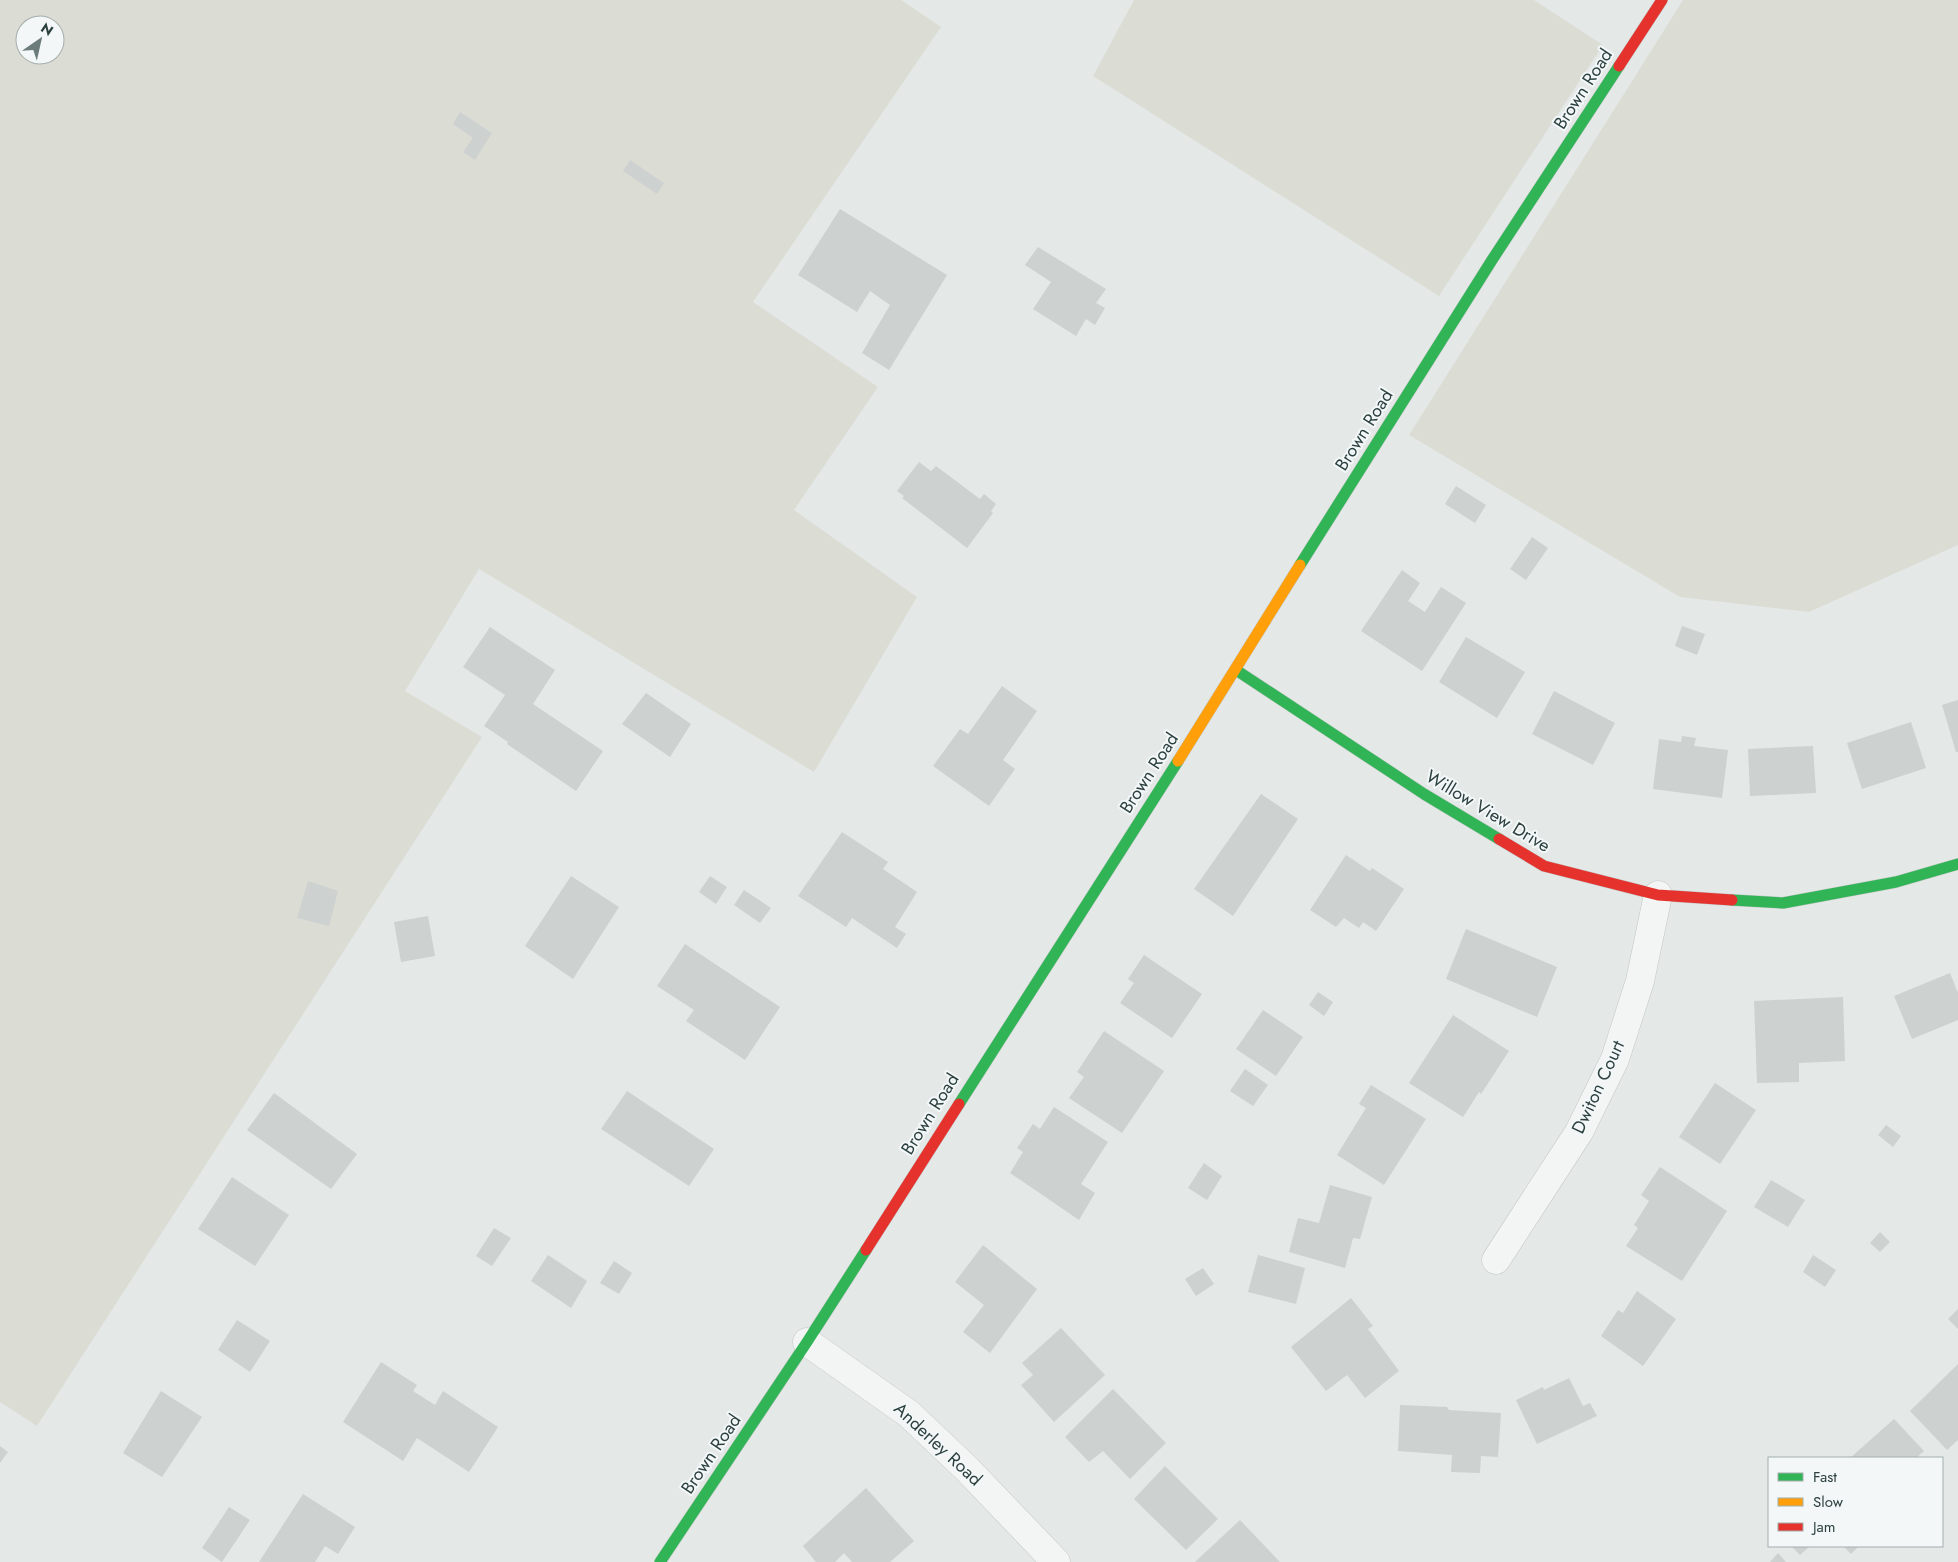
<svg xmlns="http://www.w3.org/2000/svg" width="1958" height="1562" font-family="Jost,sans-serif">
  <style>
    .green { fill: #dbddd5; fill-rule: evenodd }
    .building { fill: #cdd1d0 }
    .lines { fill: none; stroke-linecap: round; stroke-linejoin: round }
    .street-casing { stroke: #c2c7c6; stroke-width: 29 }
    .fast-casing { stroke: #c2c7c6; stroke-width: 12 }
    .slow-casing { stroke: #c2c7c6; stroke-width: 12 }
    .jam-casing { stroke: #c2c7c6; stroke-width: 12 }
    .street { stroke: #f3f5f5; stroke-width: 28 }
    .fast { stroke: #30b455; stroke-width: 11 }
    .slow { stroke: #ff9f0a; stroke-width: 11 }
    .jam { stroke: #e5322d; stroke-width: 11 }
    .labels { text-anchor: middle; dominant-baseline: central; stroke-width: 4; stroke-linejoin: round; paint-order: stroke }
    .street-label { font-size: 18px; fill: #2c413f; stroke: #f3f7f7 }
  </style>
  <rect width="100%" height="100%" fill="#e4e9e8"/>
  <g class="green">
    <path d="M0 0H901L941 27 753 302 878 387 794 510 917 597 814 772 479 569 405 691 482 737 37 1426 0 1402ZM25 25H55V55H25Z"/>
    <polygon points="1134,0 1534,0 1603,45 1439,296 1093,76"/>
    <polygon points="1683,0 1958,0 1958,545 1809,612 1680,597 1409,435"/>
  </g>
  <g class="building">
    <polygon points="460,112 492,133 475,160 463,152 473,138 453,124"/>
    <polygon points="630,160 664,183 657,194 623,171"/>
    <polygon points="840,209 947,275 889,370 862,353 890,305 870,291 857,312 798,275"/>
    <polygon points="1038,247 1106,289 1096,303 1105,308 1095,325 1086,319 1076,336 1033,309 1051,282 1025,265"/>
    <polygon points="919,462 931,471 936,466 980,499 984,494 996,504 991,511 993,513 967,548 902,498 904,496 897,491"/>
    <polygon points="1456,486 1486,505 1475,523 1445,504"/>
    <polygon points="1532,537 1548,548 1526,580 1510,569"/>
    <polygon points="1402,570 1420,583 1408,601 1425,612 1441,587 1466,603 1422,671 1361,631"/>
    <polygon points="1682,626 1705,634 1697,655 1675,646"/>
    <polygon points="490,627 555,670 533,704 603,751 576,791 507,744 508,742 484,726 505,695 463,667"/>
    <polygon points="1466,637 1525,672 1497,718 1439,682"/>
    <polygon points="1002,686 1037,711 1003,760 1015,769 989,806 933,766 960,729 968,734"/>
    <polygon points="1554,691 1615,723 1593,765 1532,734"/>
    <polygon points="646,693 691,724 670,757 622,724"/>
    <polygon points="1958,700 1958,752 1956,752 1942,705"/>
    <polygon points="1911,722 1926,768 1862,789 1847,743"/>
    <polygon points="1682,736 1696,738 1694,746 1728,750 1722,798 1653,789 1659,739 1681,742"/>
    <polygon points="1813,746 1816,793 1750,796 1748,749"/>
    <polygon points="1261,794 1298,819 1233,916 1194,889"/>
    <polygon points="842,832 888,862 883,869 917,892 895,927 906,934 897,948 852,918 846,927 798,896"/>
    <polygon points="1346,855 1370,871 1372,868 1404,889 1376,931 1363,922 1359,928 1344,918 1336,927 1310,910"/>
    <polygon points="571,876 619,907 573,979 525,946"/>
    <polygon points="710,876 727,887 716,904 699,892"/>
    <polygon points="308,881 338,891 329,926 297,918"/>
    <polygon points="744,890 771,908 760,923 734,905"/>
    <polygon points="428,916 435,956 401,962 394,922"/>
    <polygon points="1466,929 1557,967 1537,1017 1446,979"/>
    <polygon points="685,944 780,1007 745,1060 686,1021 694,1010 657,986"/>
    <polygon points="1144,955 1202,994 1172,1038 1120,1003 1134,983 1128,979"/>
    <polygon points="1950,973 1958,993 1958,1020 1912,1039 1894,996"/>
    <polygon points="1318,992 1333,1002 1324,1016 1309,1005"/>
    <polygon points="1843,997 1845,1061 1799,1063 1799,1082 1757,1083 1754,1001"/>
    <polygon points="1263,1010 1303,1037 1276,1076 1236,1049"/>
    <polygon points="1453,1015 1509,1051 1481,1094 1479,1092 1463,1117 1409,1083"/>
    <polygon points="1104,1031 1164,1071 1122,1133 1069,1098 1084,1077 1077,1072"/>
    <polygon points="1245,1069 1268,1085 1253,1106 1230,1091"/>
    <polygon points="1715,1083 1756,1110 1720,1164 1679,1137"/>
    <polygon points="1371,1085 1426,1119 1384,1185 1337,1155 1366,1108 1359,1104"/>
    <polygon points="627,1091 714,1149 689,1186 601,1129"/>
    <polygon points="274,1093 357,1154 331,1189 247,1130"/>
    <polygon points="1054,1107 1108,1142 1081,1184 1095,1193 1079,1220 1010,1173 1023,1152 1017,1148 1033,1124 1040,1129"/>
    <polygon points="1886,1125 1901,1136 1893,1147 1878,1135"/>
    <polygon points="1204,1163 1222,1176 1207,1200 1188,1188"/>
    <polygon points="1660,1167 1727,1211 1682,1281 1626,1246 1638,1228 1634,1225 1649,1201 1641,1195"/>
    <polygon points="232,1177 289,1215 255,1266 198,1229"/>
    <polygon points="1771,1180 1805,1200 1788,1227 1754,1207"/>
    <polygon points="1330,1185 1372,1197 1360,1239 1353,1238 1345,1268 1289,1252 1298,1218 1319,1223"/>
    <polygon points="494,1228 511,1238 492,1266 476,1256"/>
    <polygon points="1880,1232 1890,1242 1880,1252 1870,1243"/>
    <polygon points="983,1245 1037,1289 990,1353 963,1332 984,1305 955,1282"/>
    <polygon points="548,1255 587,1281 571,1308 531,1281"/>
    <polygon points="1258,1255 1305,1268 1296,1304 1248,1292"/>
    <polygon points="1813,1255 1836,1270 1825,1287 1803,1272"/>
    <polygon points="614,1261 632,1273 619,1294 600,1283"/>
    <polygon points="1203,1268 1214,1284 1196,1296 1185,1279"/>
    <polygon points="1637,1291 1676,1319 1643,1366 1601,1336 1618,1310 1623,1313"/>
    <polygon points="1351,1298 1373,1326 1368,1329 1399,1371 1365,1398 1347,1375 1326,1391 1291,1347"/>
    <polygon points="1958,1309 1958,1329 1948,1319"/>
    <polygon points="237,1320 270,1341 250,1372 218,1350"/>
    <polygon points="1061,1328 1105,1375 1054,1422 1021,1385 1033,1375 1022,1363"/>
    <polygon points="381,1362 417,1385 413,1391 435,1405 443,1391 498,1427 469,1472 417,1438 403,1461 343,1422"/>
    <polygon points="1958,1364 1958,1440 1947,1450 1910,1411"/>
    <polygon points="1569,1378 1583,1406 1590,1403 1597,1416 1537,1444 1516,1400 1543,1387 1544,1390"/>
    <polygon points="1113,1389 1166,1443 1130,1479 1103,1451 1089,1462 1065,1437"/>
    <polygon points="161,1391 202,1417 162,1477 123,1453"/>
    <polygon points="1400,1405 1447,1407 1449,1410 1501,1413 1498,1457 1481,1456 1480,1473 1451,1472 1452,1455 1398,1451"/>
    <polygon points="1894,1419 1924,1451 1916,1458 1850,1458"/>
    <polygon points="0,1446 8,1452 0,1463"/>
    <polygon points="1165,1466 1218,1519 1186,1550 1134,1499"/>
    <polygon points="866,1488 914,1541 890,1562 852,1562 844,1553 835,1562 816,1562 803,1546"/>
    <polygon points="303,1494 355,1527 338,1554 325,1546 315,1562 259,1562"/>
    <polygon points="229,1507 250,1520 222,1562 202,1548"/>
    <polygon points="1240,1520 1280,1562 1195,1562"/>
    <polygon points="1791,1546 1810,1546 1800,1555"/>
    <polygon points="1843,1546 1859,1546 1851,1554"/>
    <polygon points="1778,1553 1786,1562 1770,1562"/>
  </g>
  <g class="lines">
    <defs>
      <g id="street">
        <polyline points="1496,1260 1579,1132 1615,1059 1640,981 1658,895"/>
        <polyline points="807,1342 909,1414 967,1469 1056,1562"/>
      </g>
      <g id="fast">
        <polyline points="1300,565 1492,260 1619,66"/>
        <polyline points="1236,670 1424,794 1499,839"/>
        <polyline points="1732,900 1783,903 1896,882 1958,864"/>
        <polyline points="959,1104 1178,761"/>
        <polyline points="660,1562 807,1342 866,1250"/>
      </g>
      <polyline id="slow" points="1178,761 1300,565"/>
      <g id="jam">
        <polyline points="1619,66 1662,0"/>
        <polyline points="1499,839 1544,866 1658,895 1732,900"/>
        <polyline points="866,1250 959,1104"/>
      </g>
    </defs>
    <use href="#street" class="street-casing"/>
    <use href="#fast" class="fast-casing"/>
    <use href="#slow" class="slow-casing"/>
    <use href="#jam" class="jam-casing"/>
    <use href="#street" class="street"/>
    <use href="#fast" class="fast"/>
    <use href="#slow" class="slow"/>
    <use href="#jam" class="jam"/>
  </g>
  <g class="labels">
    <g class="street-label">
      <text transform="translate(1583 89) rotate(-57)">Brown Road</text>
      <text transform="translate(1364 430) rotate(-58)">Brown Road</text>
      <text transform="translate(1149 773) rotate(-57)">Brown Road</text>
      <text transform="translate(1488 811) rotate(31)">Willow View Drive</text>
      <text transform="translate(1598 1087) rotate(-65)">Dwiton Court</text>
      <text transform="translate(930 1114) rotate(-58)">Brown Road</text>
      <text transform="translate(938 1444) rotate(43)">Anderley Road</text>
      <text transform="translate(711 1454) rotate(-56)">Brown Road</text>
    </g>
  </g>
  <rect x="1768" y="1457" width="175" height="90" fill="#f3f7f7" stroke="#a3aead"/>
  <rect x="1778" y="1473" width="25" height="8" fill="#30b455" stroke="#a3aead"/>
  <text x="1813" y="1482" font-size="15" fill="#2c413f">Fast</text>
  <rect x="1778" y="1498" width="25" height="8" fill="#ff9f0a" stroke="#a3aead"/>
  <text x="1813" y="1507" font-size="15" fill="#2c413f">Slow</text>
  <rect x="1778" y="1523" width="25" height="8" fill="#e5322d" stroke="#a3aead"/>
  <text x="1813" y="1532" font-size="15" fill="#2c413f">Jam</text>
  <g transform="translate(40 40) rotate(34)"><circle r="24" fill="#f3f7f7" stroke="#a3aead"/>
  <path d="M0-4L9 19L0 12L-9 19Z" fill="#6c7c7a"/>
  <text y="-8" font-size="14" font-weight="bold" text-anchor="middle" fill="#2c413f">N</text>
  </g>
</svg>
